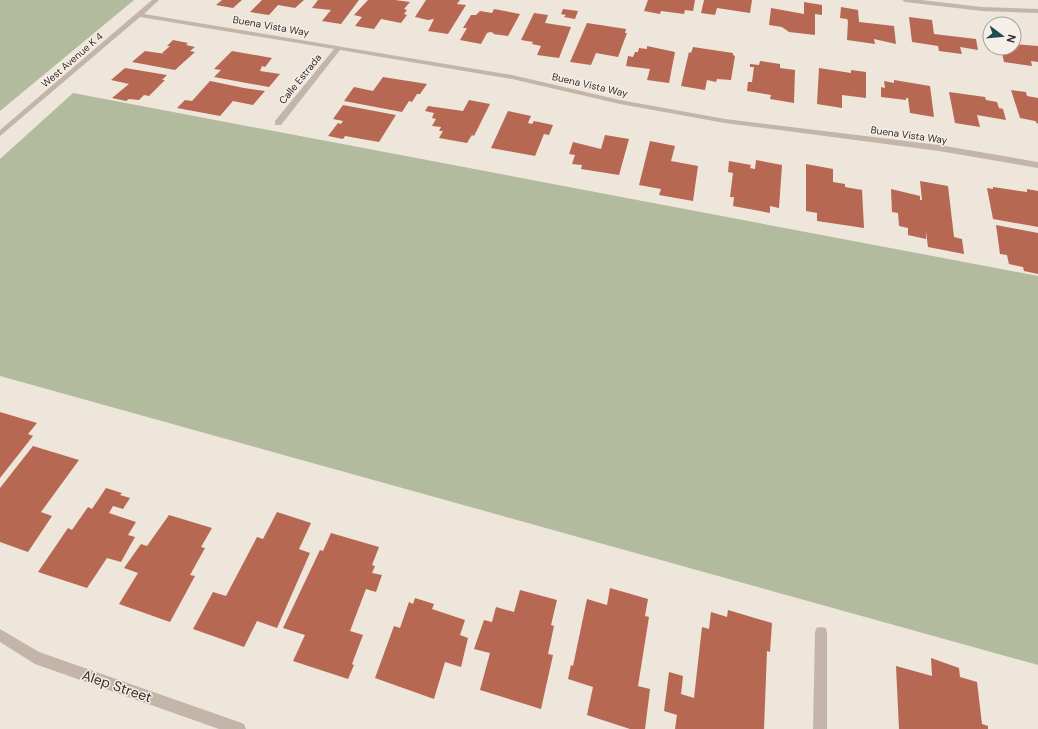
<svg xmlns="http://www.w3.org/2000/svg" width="1038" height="729" font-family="'DM Sans',sans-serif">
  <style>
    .green { fill: #b2bb9d }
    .building { fill: #b66852 }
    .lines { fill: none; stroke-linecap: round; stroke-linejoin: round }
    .minor { fill: #c4b5a9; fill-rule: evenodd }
    .labels { text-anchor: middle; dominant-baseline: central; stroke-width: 3; stroke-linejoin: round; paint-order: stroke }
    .far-street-label { font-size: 10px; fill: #332b28; stroke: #f6efe7 }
    .near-street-label { font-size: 14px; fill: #332b28; stroke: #f6efe7 }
  </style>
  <rect width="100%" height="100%" fill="#eee5db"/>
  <g class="green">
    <polygon points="0,0 134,0 0,111"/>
    <polygon points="73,93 1038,276 1038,665 0,376 0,159"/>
  </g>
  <g class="building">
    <polygon points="222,0 242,0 233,8 216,5"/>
    <polygon points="262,0 304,0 295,8 278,5 269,15 250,12"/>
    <polygon points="318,0 359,0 341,24 322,21 331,10 312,8"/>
    <polygon points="368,0 395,0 410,2 404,9 407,10 404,14 407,15 401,23 381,19 374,29 355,26 362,17 354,15"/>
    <polygon points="426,0 460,0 457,4 466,5 448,34 428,31 434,19 428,20 415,17"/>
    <polygon points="648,0 695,0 693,11 685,10 684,14 661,11 660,14 644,11"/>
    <polygon points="704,0 752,0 750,13 717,8 715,15 701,13"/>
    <polygon points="804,2 822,5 822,15 815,14 815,35 789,32 782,27 769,25 771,8 804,14"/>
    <polygon points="841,7 858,10 859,22 894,26 896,44 874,39 875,44 847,40 848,21 847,19 840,18"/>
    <polygon points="494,9 520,14 508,36 493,34 494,33 490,32 487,33 481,44 460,40 467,28 463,28 471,15 476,15 480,11 492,13"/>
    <polygon points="563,9 578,11 575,19 564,17 566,15 561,14"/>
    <polygon points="534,13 548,15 545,23 571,27 559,58 537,55 541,46 532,44 533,42 521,40"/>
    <polygon points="909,17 932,20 934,34 976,39 978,50 960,47 962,54 939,51 938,46 912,42"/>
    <polygon points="587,23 626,29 625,33 627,33 618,57 596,53 591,65 570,62"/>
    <polygon points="173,40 188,43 186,45 195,47 190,51 195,52 175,70 132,62 145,51 166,54 162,53 170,46 167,46"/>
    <polygon points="1014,44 1038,46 1038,62 1031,61 1032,66 1004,62 1001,48 1014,48"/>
    <polygon points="647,46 675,52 669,83 647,80 650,69 626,66 628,56 633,57 635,52 638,52 639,48 647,49"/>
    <polygon points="693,47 733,53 733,55 735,56 731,80 717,79 716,82 707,80 705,90 681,86 689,52 691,53"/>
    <polygon points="232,51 272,58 265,67 262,66 260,71 280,74 269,87 214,77 221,70 214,69"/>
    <polygon points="760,61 780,64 780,68 795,70 794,103 770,99 771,95 747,91 748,82 752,82 754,67 750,67 750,64 759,65"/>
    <polygon points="125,68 167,75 162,80 165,80 149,96 144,95 139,100 129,99 126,101 112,98 129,84 111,80"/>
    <polygon points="819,68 851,73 851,70 866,72 866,98 842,95 842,108 817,104"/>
    <polygon points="383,77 427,84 420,94 417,94 412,102 409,101 402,112 344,101 354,87 373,91"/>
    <polygon points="894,80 930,86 934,117 910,113 908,98 906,98 906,100 881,97 881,87 885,88 884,81 894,83"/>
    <polygon points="210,81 244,88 265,91 253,105 233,101 220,116 177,108 185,100 192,101"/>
    <polygon points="1011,90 1026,92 1027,96 1038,98 1038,124 1035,121 1020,118"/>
    <polygon points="949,92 985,97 986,100 997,102 999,108 1003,109 1006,120 977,115 980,127 955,123"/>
    <polygon points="469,100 490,104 474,136 472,135 467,143 439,138 443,131 439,131 441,127 432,126 436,119 432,118 434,113 425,111 428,106 463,111"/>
    <polygon points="343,105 396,115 379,142 345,136 343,139 328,136 338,123 341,124 343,121 333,119"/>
    <polygon points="508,111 531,116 528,123 532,124 534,121 553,125 549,135 544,134 535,156 491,148"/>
    <polygon points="605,135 629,139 619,175 581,169 582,165 572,164 575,155 569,154 573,142 601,149"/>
    <polygon points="650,141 675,146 671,161 698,166 693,201 659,195 661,189 639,185"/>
    <polygon points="756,160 782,165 779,208 770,206 770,213 733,206 734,197 730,197 733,173 728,172 729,161 751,165 750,168 755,169"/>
    <polygon points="806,164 833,169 833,182 845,184 845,187 862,190 864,228 817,221 817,213 806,211"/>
    <polygon points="920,181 948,186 954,237 962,239 964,254 928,247 926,232 926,239 908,235 908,228 899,226 898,213 892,212 891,189 920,196 920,200 922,200"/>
    <polygon points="993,187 1027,192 1027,189 1038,191 1038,227 993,219 987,188 993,189"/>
    <polygon points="996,225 1038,233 1038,274 1024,271 1023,267 1009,264 1007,255 1000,254"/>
    <polygon points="0,412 37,423 28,434 33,436 0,478"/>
    <polygon points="33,446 79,460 41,512 52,516 28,552 0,542 0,488"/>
    <polygon points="106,488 122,493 120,495 130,498 123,509 113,506 109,513 136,522 128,535 135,537 121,562 107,558 87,588 38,572 68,528 72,530 88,507 92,509"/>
    <polygon points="277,512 311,523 299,549 310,553 277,628 257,621 244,647 193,629 213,592 226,596 257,537 263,539"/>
    <polygon points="169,515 212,528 201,547 205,548 190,575 195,576 170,622 119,604 138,573 124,568 141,544 147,546"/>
    <polygon points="331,533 379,547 372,565 375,566 372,573 382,575 376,592 366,589 350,631 363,635 352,664 354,665 348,679 293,661 305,635 283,628 320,550 323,551"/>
    <polygon points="610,588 648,599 645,616 649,617 638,686 650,689 645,729 630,729 587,715 593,687 568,679 571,665 573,666 587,599 607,605"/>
    <polygon points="520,590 557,600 551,625 554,626 548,654 553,655 541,709 480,690 490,653 474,649 484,620 492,622 496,607 514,612"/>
    <polygon points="415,598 434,604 432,609 465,620 460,635 468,638 461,667 445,662 434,699 375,678 394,626 400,628 409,602 413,604"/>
    <polygon points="728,610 772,623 770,652 767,651 764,729 675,729 677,715 664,711 669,672 683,676 681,694 694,698 702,627 709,629 711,612 727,617"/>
    <polygon points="931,658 959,668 960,677 977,682 982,724 988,726 988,729 899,729 896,666 932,676"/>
  </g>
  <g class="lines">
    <g class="minor">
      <polygon points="152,0 159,0 144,14 512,75 620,100 725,119 939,145 1038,162 1038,168 939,151 725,123 620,104 512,79 340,50 281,125 275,125 275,121 334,49 140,17 0,136 0,130"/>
      <polygon points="902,0 921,0 982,7 1038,9 1038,13 982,11 905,2"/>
      <polygon points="821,627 826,628 827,633 827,729 813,729 815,633 816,628"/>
      <polygon points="0,629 39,652 239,722 244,724 246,729 219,729 35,664 0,642"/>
    </g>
  </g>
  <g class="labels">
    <g class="far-street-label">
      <text transform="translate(271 26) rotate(10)">Buena Vista Way</text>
      <text transform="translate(72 60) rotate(-41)">West Avenue K 4</text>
      <text transform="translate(300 79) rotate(-51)">Calle Estrada</text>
      <text transform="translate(590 85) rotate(13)">Buena Vista Way</text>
      <text transform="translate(909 135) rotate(8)">Buena Vista Way</text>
    </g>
    <g class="near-street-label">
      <text transform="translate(117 686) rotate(19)">Alep Street</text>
    </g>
  </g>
  <g transform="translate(1002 36) rotate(106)"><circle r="19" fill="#f6efe7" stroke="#a8a19b"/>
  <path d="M0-3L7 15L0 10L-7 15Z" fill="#234c4e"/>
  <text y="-6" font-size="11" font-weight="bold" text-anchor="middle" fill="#332b28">N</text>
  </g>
</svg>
